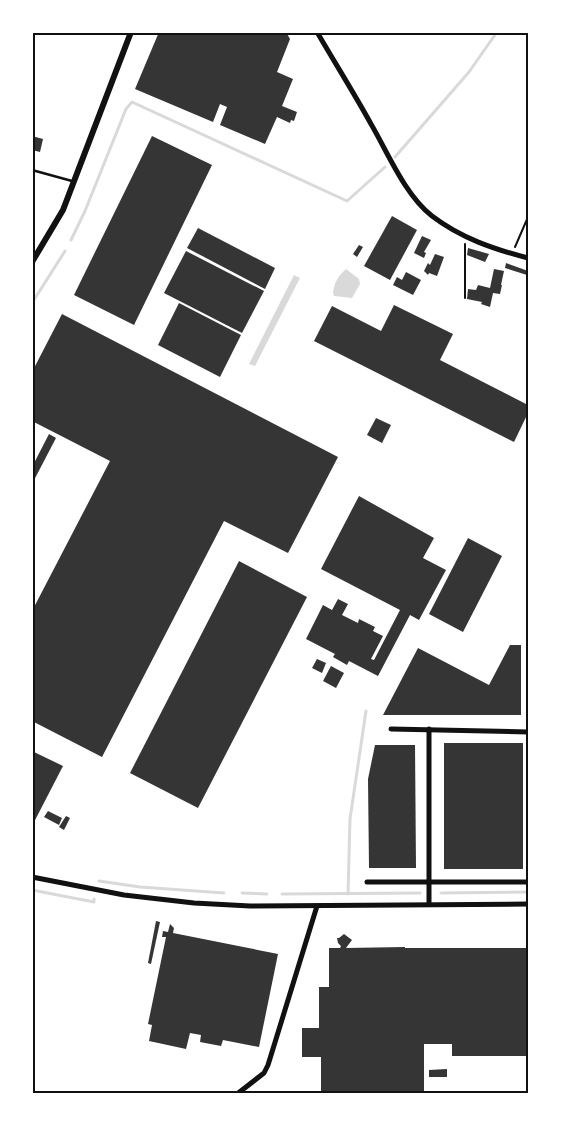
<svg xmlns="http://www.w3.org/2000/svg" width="561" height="1126" font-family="Georgia,serif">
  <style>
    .water { fill: #d9d9d9 }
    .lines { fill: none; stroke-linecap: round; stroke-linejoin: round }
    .stream { stroke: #d9d9d9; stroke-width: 3 }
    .building { fill: #353535 }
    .path { stroke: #111; stroke-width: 2 }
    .service { stroke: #111; stroke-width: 2.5 }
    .minor { stroke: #111; stroke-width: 5 }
    .tertiary { stroke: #111; stroke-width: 6 }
    .neatline { fill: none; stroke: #111; stroke-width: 2 }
  </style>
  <rect width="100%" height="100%" fill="#fff"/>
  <g class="water">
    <path d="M346 269 359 279 360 284 352 298 334 296 333 293C334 283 338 276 346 269Z"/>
    <polygon points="294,275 300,278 255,366 249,364"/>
  </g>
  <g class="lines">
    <g class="stream">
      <polyline points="395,157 469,72 497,32"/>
      <polyline points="71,240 85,211 126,109 132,102 347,201 385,167"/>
      <polyline points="32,303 65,251"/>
      <polyline points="99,881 140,887 224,893"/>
      <polyline points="32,890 94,902 94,899"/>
      <polyline points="242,893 267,894"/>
      <polyline points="441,893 527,892"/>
      <polyline points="282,894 420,893"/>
      <polyline points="348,894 350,819 366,711"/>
    </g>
  </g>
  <g class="building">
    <polygon points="159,32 185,32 192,35 193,32 286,32 290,39 277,72 293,79 282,106 297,112 294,121 291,120 290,123 277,117 265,144 220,125 227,107 220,104 213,122 135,89"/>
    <polygon points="32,136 43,139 40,152 32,150"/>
    <polygon points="152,136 212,165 134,325 74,295"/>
    <polygon points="392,216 417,230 390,280 364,266"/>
    <polygon points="198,228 275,268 265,289 187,248"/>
    <polygon points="422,236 431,240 424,252 426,253 424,258 414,253"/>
    <polygon points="359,245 363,247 357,257 353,254"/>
    <polygon points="468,248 489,254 485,262 467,255"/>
    <polygon points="186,251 264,291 242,333 164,293"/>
    <polygon points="435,254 444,257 437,276 429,273 428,275 424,271 428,263 430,265"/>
    <polygon points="506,263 528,271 527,275 505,268"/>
    <polygon points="494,269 504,271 501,285 502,285 500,294 493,293 490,307 481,304 482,302 467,299 468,289 476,290 478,285 490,288"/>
    <polygon points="406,272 421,280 413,295 393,285 397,277 402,280"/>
    <polygon points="179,303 241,335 220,377 158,345"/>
    <polygon points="394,305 453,334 440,360 528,405 528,413 514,442 314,341 332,306 381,331"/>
    <polygon points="62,314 338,457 288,553 224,521 102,757 32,721 32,611 110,461 32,421 32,372"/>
    <polygon points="376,418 391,425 382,443 367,435"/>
    <polygon points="49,434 56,438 32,484 32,467"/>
    <polygon points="359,496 434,538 423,558 446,570 419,620 410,615 378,676 349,661 347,665 333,657 335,654 306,639 323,605 332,610 338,599 348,604 342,615 358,623 359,619 375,627 373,631 383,636 371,659 374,660 400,610 321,569"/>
    <polygon points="468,538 502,556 463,632 429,614"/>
    <polygon points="239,561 307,597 198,808 130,773"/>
    <polygon points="510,645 521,645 521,715 383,715 418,648 489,685"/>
    <polygon points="317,659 326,663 322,673 312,668"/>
    <polygon points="331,666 344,673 336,688 323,681"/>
    <rect x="444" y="743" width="79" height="126"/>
    <polygon points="375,745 415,745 416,868 369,868 368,779"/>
    <polygon points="32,751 63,766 32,826"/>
    <polygon points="48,811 62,818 59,825 44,817"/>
    <polygon points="66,816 70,818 64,830 59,827"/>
    <polygon points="156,921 160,922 151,964 148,963"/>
    <polygon points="170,924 174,928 173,933 278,954 259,1047 223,1040 221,1046 200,1042 201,1035 190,1033 186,1049 149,1041 152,1025 148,1024 166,937 162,937 163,931 168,932"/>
    <polygon points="344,934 352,940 346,948 405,947 405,948 528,948 528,1056 452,1056 452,1044 424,1044 424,1094 321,1094 321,1057 302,1057 302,1028 319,1028 319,987 329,987 329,948 340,948 341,946 338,943 337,938 339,938"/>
    <polygon points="447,1069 447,1077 429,1077 429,1070"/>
  </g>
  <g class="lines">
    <g class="path">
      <polyline points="465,244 465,298"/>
      <polyline points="515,247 528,217"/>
    </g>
    <g class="service">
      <polyline points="32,34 33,32"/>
      <polyline points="32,170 72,181"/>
    </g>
    <g class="minor">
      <path d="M317 32C335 63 354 93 371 124 388 153 405 195 432 216 461 238 493 249 528 258"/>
      <polyline points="391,729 528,732"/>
      <polyline points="32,877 124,895 194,903 250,906 528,904"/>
      <polyline points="367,882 528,882"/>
      <polyline points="429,904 429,729"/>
      <polyline points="237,1094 264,1073 268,1065 317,906"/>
    </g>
    <polyline class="tertiary" points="32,262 63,210 131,32"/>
  </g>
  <rect width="561" height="1126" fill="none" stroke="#ffffff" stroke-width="68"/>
  <rect x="34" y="34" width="493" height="1058" class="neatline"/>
</svg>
